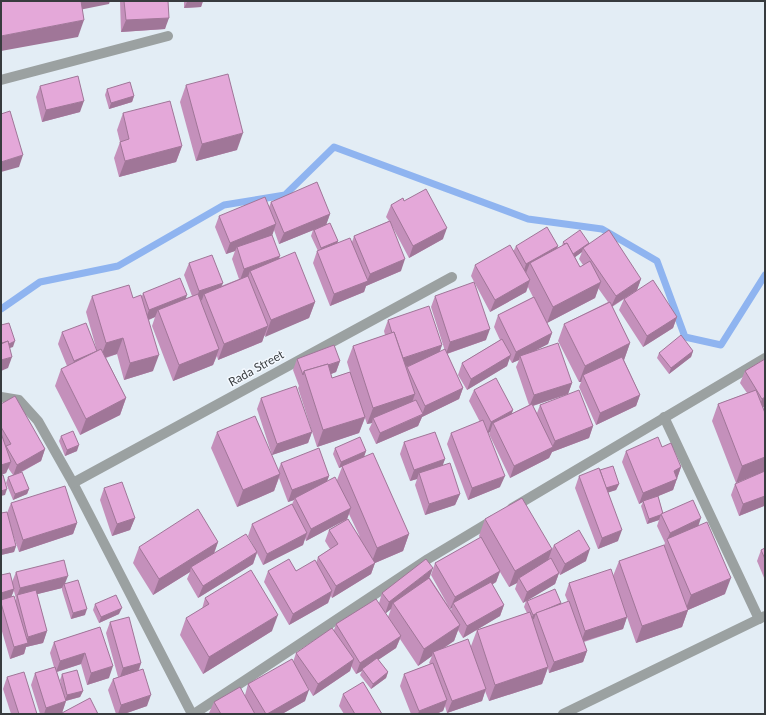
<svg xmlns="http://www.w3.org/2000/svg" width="766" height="715" font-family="Lato,sans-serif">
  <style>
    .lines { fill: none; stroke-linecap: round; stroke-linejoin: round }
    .stream { stroke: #8fb4f0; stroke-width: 7 }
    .minor { stroke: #9ba1a1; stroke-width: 10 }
    .wall { fill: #c490bb; fill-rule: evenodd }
    .shaded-wall { fill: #a07698 }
    .building { fill: #e4a8d9; stroke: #a07698 }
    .labels { text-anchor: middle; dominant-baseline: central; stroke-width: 3; stroke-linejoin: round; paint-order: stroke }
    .street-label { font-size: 12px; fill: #373b3e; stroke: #f4f9ff }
  </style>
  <rect width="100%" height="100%" fill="#e3edf5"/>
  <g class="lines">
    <polyline class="stream" points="1,309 40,282 118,266 224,205 285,195 334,147 528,219 602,229 657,261 685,337 721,345 765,275"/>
    <g class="minor">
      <polyline points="1,80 168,36"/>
      <polyline points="1,397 19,400 38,421 73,483 192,714"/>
      <polyline points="664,417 759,619"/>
      <polyline points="73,483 452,277"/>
      <polyline points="512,508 765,358"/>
      <polyline points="194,714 428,559 493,520"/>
      <polyline points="563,714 765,616"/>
    </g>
  </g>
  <g class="wall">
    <polygon points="120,1 168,1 165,29 121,32"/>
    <polygon points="184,1 203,1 201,7 184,8"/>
    <polygon points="186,85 237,150 196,161 180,102"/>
    <polygon points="40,86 80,112 42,122 36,97"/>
    <polygon points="107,89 134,96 132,102 109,109 105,95"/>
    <polygon points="123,113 182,146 176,162 119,177 114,158 120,142 117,130"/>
    <polygon points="404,201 443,239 409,258 392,226 401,271 366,286 364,292 330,306 313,263 317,251 318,251 311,236 313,230 279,244 274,230 272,235 279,259 315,302 309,318 264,336 262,342 218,360 217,356 213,365 173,381 152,326 155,317 149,320 153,371 124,380 117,354 106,358 126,398 120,415 80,435 55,386 61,369 67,366 58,344 62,332 97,351 86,312 92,296 133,298 142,296 143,293 185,299 192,296 184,275 189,263 223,283 221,286 239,279 232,259 235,251 226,254 215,227 219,216 269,207 271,202 330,214 326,225 338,241 337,243 352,242 354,236 389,221 386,217 391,205"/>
    <path d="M563 242 589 244 641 279 637 290 677 317 673 328 643 347 619 310 624 299 612 307 630 343 624 360 640 395 636 406 596 425 579 387 581 382H579L558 341 564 324 608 302 598 288 595 298 547 323 552 333 548 344 536 350 572 383 568 394 533 406 537 413 540 405 593 426 589 438 552 452 549 458 510 478 489 434 490 432 488 433 500 487 468 500 447 444 451 433 480 422 469 401 474 390 513 410 511 414 529 405 516 367 519 360 512 363 509 358 507 366 467 390 458 375 462 363 500 340 494 327 498 315 533 297 528 287 526 292 490 312 471 276 475 265 514 250 516 246H558L557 248 562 246ZM582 252 579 259 583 265 580 267 575 257Z"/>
    <polygon points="435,296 486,340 447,354 463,388 459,399 422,417 418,426 376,444 369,429 372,423 367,424 365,418 359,433 317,447 298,388 299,386 293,370 297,359 340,361 336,372 331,374 332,378 350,372 347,362 353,346 385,335 384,331 388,320 442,345 440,351 445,351 431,307"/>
    <polygon points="693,351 691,357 669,374 657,358 659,353"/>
    <polygon points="765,359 763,407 765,413 765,509 764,506 739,516 731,495 735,484 763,472 736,483 712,421 718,404 747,393 740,383 745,371"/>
    <polygon points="261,398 312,432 308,443 272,455 257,409"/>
    <polygon points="1,404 45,449 41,461 20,473 29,489 27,494 13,500 6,483 8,477 13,475 8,468 6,473 1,475"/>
    <path d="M217 432 278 471 281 463 329 476 327 481 337 480 342 467 339 468 333 454 335 448 366 451 364 456 409 534 403 551 375 563 371 574 332 598 331 596 328 603 289 625 264 582 268 571H296L316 563 318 557 330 549 325 541 329 530 345 520 306 541 305 538 303 545 263 565 257 553 253 564 198 598 187 579 190 572 153 595 133 563 139 547 218 542 214 554 254 547 248 536 252 524 292 504 294 500 288 502 279 478 274 491 237 507 211 448ZM349 514 360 537 347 519Z"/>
    <polygon points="61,436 77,451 65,456 59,441"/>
    <polygon points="404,442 445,459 442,466 460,494 455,505 425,515 415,485 417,479 410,481 400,454"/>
    <path d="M662 447 681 467 673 490 658 496 663 513 698 525 725 594 688 610 682 627 636 643 627 617 623 629 584 642 587 651 583 662 549 673 548 668 542 684 489 701 485 691 482 701 447 713 445 706 443 711 436 714H411L400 686 404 674 430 664 429 663 432 656 418 666 400 639 396 648 378 660 388 672 386 678 371 689 360 675 362 671 356 674 351 666 350 671 313 696 307 686 305 701 282 714H210L209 713 214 702 245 695 248 684 293 662 296 653 334 630 336 624 379 603 382 593 430 578 451 610 452 608 450 609 431 575 435 563 480 538 479 536 485 519 552 549 554 545 586 561 560 575 559 573 555 584 528 600 561 603 560 605 568 602 565 595 569 583 613 576 619 561 664 545 665 543 657 526 659 520 647 524 641 506 643 502 639 504 622 462 626 451ZM500 572 509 587 517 583 515 589 523 603 526 601 524 607 527 613 477 630 471 646 444 648 454 641 458 630 463 638 500 616 504 605 492 585 496 582ZM391 609 388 617 385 613Z"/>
    <polygon points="600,470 619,484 616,490 608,492 618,541 598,549 575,488 579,476"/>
    <polygon points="104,488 135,518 130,530 112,536 100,500"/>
    <polygon points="11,503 77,523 73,534 19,552 11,529 16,546 14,552 1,555 1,513 7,513"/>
    <polygon points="765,548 765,580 757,561 761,550"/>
    <path d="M16 572 65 584 85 615 71 619 62 590V588L37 594 47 631 43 643 26 647 24 654 10 659 1 628V575L12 582ZM14 591 16 599 15 601 11 597Z"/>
    <polygon points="205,598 272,631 203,674 180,635 186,618 202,609"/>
    <polygon points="95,604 119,614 99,623 93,610"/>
    <polygon points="110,622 141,663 139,670 147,706 124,714 116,714 108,690 113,679 118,677 106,633"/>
    <polygon points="100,627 109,678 87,685 81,664 57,672 62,689 60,680 62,674 83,691 80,697 66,701 62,713 58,714 40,714 31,685 35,673 54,667 50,653 54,642"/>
    <polygon points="7,677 37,714 11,714 3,689"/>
    <polygon points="343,694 382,714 344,714 339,706"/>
  </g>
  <g class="shaded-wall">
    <polygon points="77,1 110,1 109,4 74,11"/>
    <polygon points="203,1 201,7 184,8 187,2"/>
    <polygon points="169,18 165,29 121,32 126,20"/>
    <polygon points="84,20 78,37 1,51 1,36"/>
    <polygon points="134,96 132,102 109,109 111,103"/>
    <polygon points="84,101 80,112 42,122 46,110"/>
    <polygon points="243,133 237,150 196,161 202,144"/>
    <polygon points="182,146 176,162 119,177 125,161"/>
    <polygon points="23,155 19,167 1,172 1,162"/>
    <polygon points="330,214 326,225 279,244 284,233"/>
    <polygon points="276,224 272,236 237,247 235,251 226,254 230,243"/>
    <polygon points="447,228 443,239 409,258 413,246"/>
    <polygon points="338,241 336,247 319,254 321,248"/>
    <polygon points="589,243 587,248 583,248 582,252 570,261 572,255"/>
    <polygon points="558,246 553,258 530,263 526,273 522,276 526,264"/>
    <polygon points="280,256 276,267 250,271 248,277 240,280 244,269"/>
    <polygon points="405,259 401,271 366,286 364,292 330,306 334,294 367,281 370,274"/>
    <polygon points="641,279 637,290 611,307 616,296"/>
    <polygon points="530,280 526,292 490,312 495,300"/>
    <polygon points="601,282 595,298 547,323 553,307"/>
    <polygon points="223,283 218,294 204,294 202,300 195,303 199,291"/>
    <polygon points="187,295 183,307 158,310 155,317 145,321 149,310"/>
    <polygon points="315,302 309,318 265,337 271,320"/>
    <polygon points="677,317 673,328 643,347 647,336"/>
    <polygon points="268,326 262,342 218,360 224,344"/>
    <polygon points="490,329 486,340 446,354 450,342"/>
    <polygon points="552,333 548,344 521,358 520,356 519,360 512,363 516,352"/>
    <polygon points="123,338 117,354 100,359 106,343"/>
    <polygon points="15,341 13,347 1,351 3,346"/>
    <polygon points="630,343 624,360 585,380 583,375 581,382 579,382 585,366"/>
    <polygon points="442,345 438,356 396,370 401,359"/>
    <polygon points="219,349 213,365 173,381 179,365"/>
    <polygon points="97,351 70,372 74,361"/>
    <polygon points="693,351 691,357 669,374 671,368"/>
    <polygon points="159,355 153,371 124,380 130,363"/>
    <polygon points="511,355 507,366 467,390 471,379"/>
    <polygon points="12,357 8,368 1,371 1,360"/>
    <polygon points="340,361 336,372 308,383 305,374"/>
    <polygon points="572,383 568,394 529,407 534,395"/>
    <polygon points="463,388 459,399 422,417 418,426 376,444 380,433 422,415 425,406"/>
    <polygon points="415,394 409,411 373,418 372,423 367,424 373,408"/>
    <polygon points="640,395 636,406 596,425 600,413"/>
    <polygon points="765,397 765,406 758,411 762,399"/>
    <polygon points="126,398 120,415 80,435 86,419"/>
    <polygon points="513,410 509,422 493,423 490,432 487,434 491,422"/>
    <polygon points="365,417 359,433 317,447 323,430"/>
    <polygon points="593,426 589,438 552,452 549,458 510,478 514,466 552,447 555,441"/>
    <polygon points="312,432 308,443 272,455 277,444"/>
    <polygon points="79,445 77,451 65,456 67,450"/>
    <polygon points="45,449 41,461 13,476 17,465"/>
    <polygon points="366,451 364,457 339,468 341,462"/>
    <polygon points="765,457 765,471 736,483 742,466"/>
    <polygon points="445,459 441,470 419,473 417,479 410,481 414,470"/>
    <polygon points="11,462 6,473 1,475 1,465"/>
    <polygon points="681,467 673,490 644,502 643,501 643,502 639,504 643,493 674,471"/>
    <polygon points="280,474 274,491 237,507 243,490"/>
    <polygon points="329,476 325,487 295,498 294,500 288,502 292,490"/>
    <polygon points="505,476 500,487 468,500 472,488"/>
    <polygon points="619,484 616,490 604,494 606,488"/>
    <polygon points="7,489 5,495 1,496 1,491"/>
    <polygon points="29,489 27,494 13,500 15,494"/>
    <polygon points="460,494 455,505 425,515 429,504"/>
    <polygon points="765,496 765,502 764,506 739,516 743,504"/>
    <polygon points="351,508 347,519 306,541 311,529"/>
    <polygon points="661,514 659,520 647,524 649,519"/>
    <polygon points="135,518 130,530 112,536 117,524"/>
    <polygon points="701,518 697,530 667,540 670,533"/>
    <polygon points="77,523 73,534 19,552 23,540"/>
    <polygon points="622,530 618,541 598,549 602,538"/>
    <polygon points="307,533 303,545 263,565 267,554"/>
    <polygon points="409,534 403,551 375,563 371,574 332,598 336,586 371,564 377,548"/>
    <polygon points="218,542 212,558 191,567 190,572 153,595 159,579"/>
    <polygon points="16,546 14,552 1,555 1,550"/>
    <polygon points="552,549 546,566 519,578 517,583 509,587 515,571"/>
    <polygon points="590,549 586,561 560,575 565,564"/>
    <polygon points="257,552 253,564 198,598 203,586"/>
    <polygon points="433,568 429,579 393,603 391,609 385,614 389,602"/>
    <polygon points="500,571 496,582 455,606 453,603 452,608 450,609 455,597"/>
    <polygon points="559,573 555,584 523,603 527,592"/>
    <polygon points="68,576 64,586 64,584 62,588 18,599 17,596 20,588"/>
    <polygon points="731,578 725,594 688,610 682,627 636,643 642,626 685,611 691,595"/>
    <polygon points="14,589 10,601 1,603 1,593"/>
    <polygon points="332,591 328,603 289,625 293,614"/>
    <polygon points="561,603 559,609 536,613"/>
    <polygon points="504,605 500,616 463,638 467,626"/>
    <polygon points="122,608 119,614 99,623 101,617"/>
    <polygon points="87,609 85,615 71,619 73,613"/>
    <polygon points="536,613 534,619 530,621 533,615"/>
    <polygon points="278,615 272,631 203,674 209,657"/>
    <polygon points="627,617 623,629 581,642 585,631"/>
    <polygon points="460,625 454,641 434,654 433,652 432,656 418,666 424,649"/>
    <polygon points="47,631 43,643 26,647 24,654 10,659 14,647 25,644 28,637"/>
    <polygon points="401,636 396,648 363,670 362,669 362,671 356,674 360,663"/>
    <polygon points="587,651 583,662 549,673 554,662"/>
    <polygon points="85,653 81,664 56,672 60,661"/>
    <polygon points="354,659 350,671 313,696 318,684"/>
    <polygon points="141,663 137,674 119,680 123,668"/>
    <polygon points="113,666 109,678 87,685 91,673"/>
    <polygon points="548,667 542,684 489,701 495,685"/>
    <polygon points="388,672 386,678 371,689 373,684"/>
    <polygon points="486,689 482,701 447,713 452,701"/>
    <polygon points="309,690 305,701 282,714 267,714"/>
    <polygon points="83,691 80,697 65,701 67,695"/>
    <polygon points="151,695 147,706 124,714 118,714 121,705"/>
    <polygon points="447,700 443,711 436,714 418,714 419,711"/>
    <polygon points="66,701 62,713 58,714 44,714 46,708"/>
  </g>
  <g class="building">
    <polygon points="1,1 81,1 84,20 1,36"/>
    <polygon points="124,1 168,1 169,18 126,20"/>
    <polygon points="186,1 203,1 187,2"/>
    <polygon points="228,74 243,133 202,144 186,85"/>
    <polygon points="78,76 84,101 46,110 40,86"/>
    <polygon points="130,82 134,96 111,103 107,89"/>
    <polygon points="170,101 182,146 125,161 120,142 129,139 123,113"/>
    <polygon points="10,111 23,155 1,162 1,114"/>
    <polygon points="317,182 330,214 284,233 271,202"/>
    <polygon points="426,189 447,228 413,246 391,205 403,198 404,201"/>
    <polygon points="265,197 276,224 230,243 219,216"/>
    <polygon points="390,221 405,259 370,274 354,236"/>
    <polygon points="330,223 338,241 321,248 314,230"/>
    <polygon points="547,227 558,246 526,264 516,246"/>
    <polygon points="580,230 589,243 573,254 567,243 565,244 563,242"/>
    <polygon points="609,230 641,279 616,296 583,248"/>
    <polygon points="272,235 280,256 244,269 237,247"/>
    <polygon points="350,238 368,281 334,294 317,251"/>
    <polygon points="567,243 580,267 590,261 601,282 553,307 530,263"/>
    <polygon points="510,245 530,280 495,300 475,265"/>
    <polygon points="295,252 315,302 271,320 250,271"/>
    <polygon points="212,255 223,283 199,291 189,263"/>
    <polygon points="248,276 268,326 224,344 204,294"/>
    <polygon points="180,278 187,295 149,310 143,293"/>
    <polygon points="653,280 677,317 647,336 624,299"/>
    <polygon points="474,282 490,329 450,342 435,296"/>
    <polygon points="129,285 133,298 141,295 159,355 130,363 123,338 106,343 92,296"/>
    <polygon points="198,294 219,349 179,365 158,310"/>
    <polygon points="534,297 552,333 516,352 498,315"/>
    <polygon points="610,302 630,343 585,366 564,324"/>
    <polygon points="429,306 442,345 403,358 394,332 392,333 388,320"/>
    <polygon points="9,323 15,341 9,344 8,341 2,343 1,340 1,325"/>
    <polygon points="86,323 97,351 74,361 62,332"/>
    <polygon points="394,332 415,394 373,408 353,346"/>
    <polygon points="681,335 693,351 671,368 659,353"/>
    <polygon points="502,339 511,355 471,379 462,363"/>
    <polygon points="8,341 12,357 1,360 1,344"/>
    <polygon points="558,343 572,383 534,395 520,356"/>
    <polygon points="334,345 340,361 328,365 328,364 304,371 303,375 297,359"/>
    <polygon points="101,349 126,398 86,419 61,369"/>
    <polygon points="445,349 463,388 425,406 407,367"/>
    <polygon points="622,357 640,395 600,413 583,375"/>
    <polygon points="765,359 765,397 762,399 745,371"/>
    <polygon points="328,364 332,378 350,372 365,417 323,430 304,371"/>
    <polygon points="496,378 513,410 491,422 474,390"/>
    <polygon points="296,386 312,432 277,444 261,398"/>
    <polygon points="579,390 593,426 555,441 540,405"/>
    <polygon points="756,390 765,413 765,457 742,466 718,404"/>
    <polygon points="15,396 45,449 17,465 6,446 11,444 1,427 1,404"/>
    <polygon points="416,400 423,414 380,433 373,418"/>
    <polygon points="532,404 553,447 514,466 493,423"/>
    <polygon points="255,416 280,474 243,490 217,432"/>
    <polygon points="483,420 505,476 472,488 451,433"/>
    <polygon points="73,431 79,445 67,450 61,436"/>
    <polygon points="435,432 445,459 414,470 404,442"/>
    <polygon points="1,433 11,462 1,465"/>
    <polygon points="360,437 366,451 341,462 335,448"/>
    <polygon points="658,437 662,447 671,443 681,467 674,471 677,479 643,493 626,451"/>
    <polygon points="319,448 329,476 292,490 281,463"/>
    <polygon points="373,453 409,534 377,548 342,466"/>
    <polygon points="450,463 460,494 429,504 419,473"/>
    <polygon points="613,466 619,484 606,488 600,470"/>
    <polygon points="599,468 622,530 602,538 579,476"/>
    <polygon points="765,471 765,496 743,504 735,484"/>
    <polygon points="22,472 29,489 15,494 8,477"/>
    <polygon points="1,475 3,475 7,489 1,491"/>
    <polygon points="335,477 351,508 311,529 295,498"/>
    <polygon points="122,482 135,518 117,524 104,488"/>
    <polygon points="65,486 77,523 23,540 11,503"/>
    <polygon points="658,496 663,514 649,519 643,501"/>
    <polygon points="522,498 552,549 515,571 485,519"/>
    <polygon points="693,500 701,518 670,533 661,514"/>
    <polygon points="292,504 307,533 267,554 252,524"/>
    <polygon points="198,509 218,542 159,579 139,547"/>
    <polygon points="7,512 16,546 1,550 1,513"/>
    <polygon points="348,519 375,563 336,586 318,557 338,544 329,530"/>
    <polygon points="707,522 731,578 691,595 667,539"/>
    <polygon points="579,530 590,549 565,564 554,545"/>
    <polygon points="246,534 257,552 203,586 191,567"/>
    <polygon points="481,537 500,571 455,597 435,563"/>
    <polygon points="664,545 688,610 642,626 619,561"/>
    <polygon points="765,548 765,559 761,550"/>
    <polygon points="551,558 559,573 527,592 519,578"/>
    <polygon points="289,559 296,571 315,560 332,591 293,614 268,571"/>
    <polygon points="426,559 433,568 389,602 382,593"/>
    <polygon points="64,560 68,576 20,588 16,572"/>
    <polygon points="611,569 627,617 585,631 569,583"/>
    <polygon points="251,570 278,615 209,657 186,618 209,604 205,598"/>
    <polygon points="10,573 14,589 1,593 1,575"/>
    <polygon points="429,578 460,625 424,649 393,603"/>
    <polygon points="78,580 87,609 73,613 64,584"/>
    <polygon points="491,582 504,605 467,626 453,603"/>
    <polygon points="555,589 561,603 533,615 527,601"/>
    <polygon points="36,590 47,631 28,637 17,595"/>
    <polygon points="116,595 122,608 101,617 95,604"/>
    <polygon points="14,596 28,643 14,647 1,603 1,600"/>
    <polygon points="376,599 401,636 360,663 336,624"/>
    <polygon points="569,601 587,651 554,662 536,613"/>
    <polygon points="530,612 548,667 495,685 477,630"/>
    <polygon points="129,617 141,663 123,668 110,622"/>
    <polygon points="100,627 113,666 91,673 85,653 60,661 54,642"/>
    <polygon points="332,628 354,659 318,684 296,653"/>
    <polygon points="468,639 486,689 452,701 433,652"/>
    <polygon points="377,658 388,672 373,684 362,669"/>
    <polygon points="292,659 309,690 267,714 266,714 248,684"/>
    <polygon points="433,663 447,700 419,711 404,674"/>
    <polygon points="55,667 66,701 46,708 35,673"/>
    <polygon points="143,669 151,695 121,705 113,679"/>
    <polygon points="77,670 83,691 67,695 62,674"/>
    <polygon points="24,672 37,714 19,714 7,677"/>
    <polygon points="363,682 382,714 355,714 343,694"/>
    <polygon points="240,687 255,714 221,714 214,702"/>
    <polygon points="90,698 98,714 60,714"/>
  </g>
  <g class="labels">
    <g class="street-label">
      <text transform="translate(256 368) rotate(-29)">Rada Street</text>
    </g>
  </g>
  <rect width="766" height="715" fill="none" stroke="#373b3e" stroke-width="4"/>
</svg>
